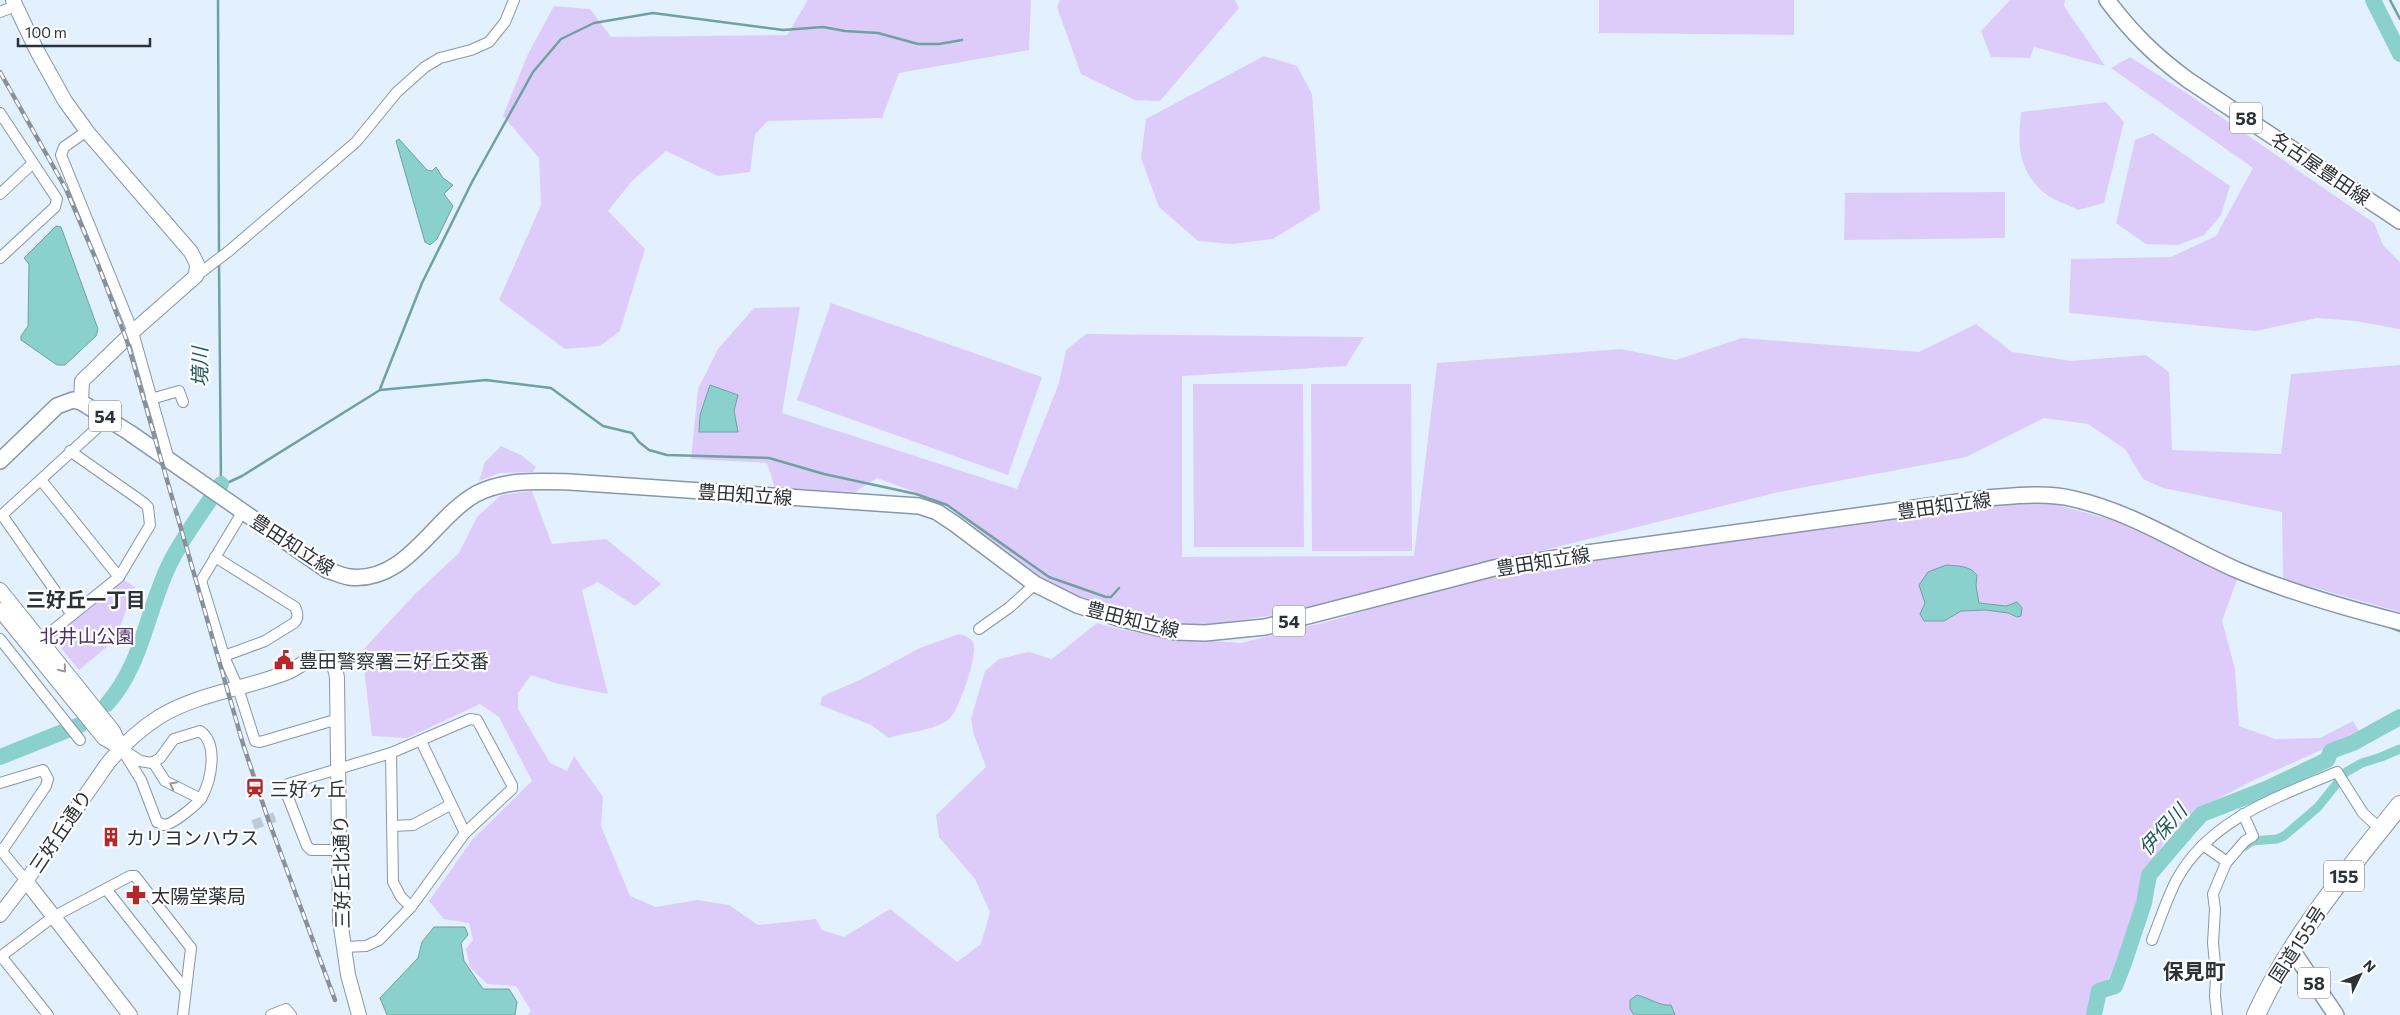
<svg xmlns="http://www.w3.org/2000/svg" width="2400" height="1015" font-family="Commissioner,'Noto Sans JP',sans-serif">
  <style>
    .green { fill: #ddccfa }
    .water { fill: #8ad1cd; stroke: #6ea1a0 }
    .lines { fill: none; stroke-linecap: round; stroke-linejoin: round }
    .stream { stroke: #6ea1a0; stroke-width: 2.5 }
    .canal { stroke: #8ad1cd; stroke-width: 9 }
    .river { stroke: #8ad1cd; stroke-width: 16 }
    .street-tunnel { stroke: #becbd7; stroke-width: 10; stroke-dasharray: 10 5; stroke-linecap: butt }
    .street-casing { stroke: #8797a6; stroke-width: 12 }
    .secondary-casing { stroke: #8797a6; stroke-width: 16 }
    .primary-casing { stroke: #8797a6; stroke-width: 18 }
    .highway-casing { stroke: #8797a6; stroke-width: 20 }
    .street { stroke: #fff; stroke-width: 10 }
    .secondary { stroke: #fff; stroke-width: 14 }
    .primary { stroke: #fff; stroke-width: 15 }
    .highway { stroke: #fff; stroke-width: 18 }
    .rail-casing { stroke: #87919b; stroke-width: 4.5 }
    .rail { stroke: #fff; stroke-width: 2.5; stroke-dasharray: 8; stroke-linecap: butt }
    .oneway { stroke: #95989c }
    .labels { text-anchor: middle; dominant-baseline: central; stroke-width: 4.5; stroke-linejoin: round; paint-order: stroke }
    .shield { fill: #fff; stroke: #6b7074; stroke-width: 1 }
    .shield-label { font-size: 18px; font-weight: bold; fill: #2b3238 }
    .street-label { font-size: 19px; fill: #2b3238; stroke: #fff }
    .park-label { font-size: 19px; fill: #4b306c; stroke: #fff }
    .poi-label { font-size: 19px; fill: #2b3238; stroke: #fff; text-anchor: start }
    .water-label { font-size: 20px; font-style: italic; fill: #215c5a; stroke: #fff }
    .neighbourhood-label { font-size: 20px; font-weight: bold; fill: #2b3238; stroke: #fff }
    .quarter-label { font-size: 21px; font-weight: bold; fill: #2b3238; stroke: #fff }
  </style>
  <rect width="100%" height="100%" fill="#e3f1ff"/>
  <g class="green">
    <polygon points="808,0 1031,0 1029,50 899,73 882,118 768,121 755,134 750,172 718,176 666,151 631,182 608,211 645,249 620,331 600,346 565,349 499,300 541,205 539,158 503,116 528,54 554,6 590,9 611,37 787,35"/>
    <polygon points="1060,0 1235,0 1239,8 1160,101 1135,100 1081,74 1057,7"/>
    <polygon points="1599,0 1794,0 1794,35 1599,33"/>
    <polygon points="2010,0 2065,0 2064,6 2105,66 2034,47 2030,58 1991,57 1981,31"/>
    <polygon points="1264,56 1297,66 1312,94 1320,210 1273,239 1232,244 1198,241 1159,207 1141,158 1146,119"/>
    <polygon points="2130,57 2188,94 2374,223 2383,245 2400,262 2400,329 2355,321 2317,318 2255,331 2069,313 2071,259 2171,257 2216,236 2253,168 2111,68"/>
    <path d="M2106 102 2124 122 2104 203 2078 210C2067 204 2052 200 2043 192 2017 169 2018 143 2021 112Z"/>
    <polygon points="2153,133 2230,186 2221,215 2204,235 2178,245 2146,244 2116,223 2135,140"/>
    <polygon points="2005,192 2005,238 1844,240 1845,193"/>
    <polygon points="831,303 1042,377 1008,475 797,400"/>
    <polygon points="800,307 782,413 1017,489 1059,383 1066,350 1086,334 1364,337 1346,366 1182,376 1182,557 1414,556 1437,363 1621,349 1676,360 1742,338 1919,352 1976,324 2012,352 2071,361 2146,355 2169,372 2172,450 2281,454 2291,374 2400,365 2400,612 2283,579 2282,512 2163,488 2143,479 2125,449 2088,424 2044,418 1966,457 1779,492 1290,613 1192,627 1144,617 1062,591 1014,560 947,504 877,478 855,492 775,488 767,463 691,459 698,389 718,349 754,308"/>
    <polygon points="1193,384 1303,384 1304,547 1194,547"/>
    <polygon points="1311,384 1411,384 1412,551 1312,551"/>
    <polygon points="501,446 521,455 536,467 533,472 500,473 479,481 485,462"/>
    <polygon points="532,491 552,544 606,539 661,584 635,606 598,582 582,590 608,694 559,684 531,675 518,693 518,709 550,763 567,771 574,756 603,797 601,826 630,896 656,907 698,900 729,905 758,925 816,919 822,930 844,937 890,909 957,962 981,944 990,912 975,879 939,837 936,815 986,767 974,735 971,719 985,671 999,659 1029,652 1052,659 1097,623 1123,630 1183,639 1241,643 1326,622 1488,576 1963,507 2047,502 2119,522 2238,577 2222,621 2235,669 2239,726 2275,739 2320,738 2353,721 2360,733 2254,780 2206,805 2188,817 2164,842 2140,883 2128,941 2105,985 2096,1015 528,1015 531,1011 516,986 487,984 470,967 466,949 473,940 469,923 444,919 429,901 472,840 532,781 499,717 480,704 407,738 372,736 362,651 415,594 459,553 477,517 501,495"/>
    <polygon points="122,579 135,587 115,640 79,670 57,643 55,634"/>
    <path d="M959 634C966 636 972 638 974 645 977 657 958 714 948 720 930 732 909 731 889 738L871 725 820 705 822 697 827 694 860 680 920 648Z"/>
  </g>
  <g class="water">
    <polygon points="399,139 427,170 432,171 436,167 443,178 453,185 444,194 453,206 437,239 430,245 425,242 396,141"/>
    <polygon points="56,226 61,227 98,329 96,336 65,365 57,365 21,340 21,336 28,326 29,264 24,258"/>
    <polygon points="710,385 738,395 734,411 738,432 699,432 700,415"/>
    <path d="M1946 565C1957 566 1969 565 1977 575L1976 586 1979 603 2006 606 2017 602 2022 608 2021 616 2017 617 2008 613 1986 610 1961 611 1944 621H1924L1920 614 1925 603 1919 585 1928 572Z"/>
    <polygon points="434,927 465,927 468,935 461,943 464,961 483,989 509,989 517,1002 515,1015 387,1015 380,998 418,958 422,942"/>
    <path d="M1637 995C1650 998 1658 1006 1671 1005L1675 1015H1634L1630 1009V1000Z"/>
  </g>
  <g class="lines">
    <g class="stream">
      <polyline points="218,0 219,253"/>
      <polyline points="2390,0 2400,19"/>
      <polyline points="219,264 221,484 227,483 242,476 380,390 486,380 551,388 603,426 632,433 639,442 649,450 667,455 769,458 824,474 916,494 947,505 1049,577 1106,597 1111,597 1119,588"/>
      <polyline points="380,389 422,283 472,182 533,72 561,39 594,23 653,13 783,30 823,27 845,31 878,33 918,44 939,44 962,40"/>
      <polyline points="2389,627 2400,631"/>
    </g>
    <polyline class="canal" points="2245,846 2252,841 2277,839 2284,836 2318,807 2346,772 2362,763 2381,757 2400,749"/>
    <g class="river">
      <polyline points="2373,0 2400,54"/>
      <path d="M107 704C143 664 147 608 171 561 185 534 204 509 221 484"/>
      <polyline points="0,757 80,725"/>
      <polyline points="2094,1015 2099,991 2115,986 2124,963 2144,903 2149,875 2190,827 2202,814 2266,789 2327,760 2331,751 2353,743 2400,717"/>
    </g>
    <polyline class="street-tunnel" points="253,825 275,817"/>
    <defs>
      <g id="street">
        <polyline points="0,12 15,6"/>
        <polyline points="0,113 57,199 55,207 0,258"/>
        <polyline points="87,131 64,147 61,155 133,332 169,460"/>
        <polyline points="0,194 33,163"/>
        <polyline points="196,276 229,251 356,142 397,92 425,67 440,58 471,50 489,42 505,22 514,0"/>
        <polyline points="151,399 179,391 183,402"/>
        <polyline points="41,480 119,577"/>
        <polyline points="243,511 201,581 225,659 238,688 255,741 260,742 338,719"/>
        <path d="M215 557 295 607C298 613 299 618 294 623L265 641 224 656"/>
        <polyline points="72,615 2,515 108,418"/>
        <polyline points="979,629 1010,607 1035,584"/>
        <polyline points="0,639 80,740"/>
        <polyline points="36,644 119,577 150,525 148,507 144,503 70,451"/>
        <path d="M200 731C219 744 211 780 202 797 198 804 172 825 164 825 164 825 158 822 157 822L141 780 121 748 140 761 152 763 160 758 174 739Z"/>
        <polyline points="421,741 465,833"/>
        <polyline points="391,753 393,882 401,897 411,907"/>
        <polyline points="153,762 165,781 201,799"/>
        <polyline points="0,783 43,770 48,779 46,786 2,851"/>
        <polyline points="393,826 413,825 450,805"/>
        <polyline points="2203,845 2227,862"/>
        <polyline points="0,849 26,881"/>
        <polyline points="340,850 311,850 307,846 284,787 288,784 391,753 470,719 477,720 512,785 512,789 465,833 411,907 379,940 366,946 343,947"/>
        <polyline points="106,889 185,989"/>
        <path d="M2152 940C2160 920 2167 898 2177 879 2210 819 2278 797 2337 772L2363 813 2380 829"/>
        <polyline points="1,956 48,1015"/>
        <polyline points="0,957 53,917 130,876 135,876 191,948 183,1015"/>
        <polyline points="271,1015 286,1009 291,1015"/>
        <polyline points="2217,1015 2215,996 2216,974 2213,943 2215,909 2213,894 2226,863 2245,841 2253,836 2243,814"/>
      </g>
      <g id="secondary">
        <polyline points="13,0 36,49 65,101 89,134 191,252 197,264 196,276 137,328 82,381 81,402"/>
        <polyline points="0,590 113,731 121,748"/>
        <polyline points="0,610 104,738 121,748"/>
        <polyline points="26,881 130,1015"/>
        <path d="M0 915 26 881 108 763C122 746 140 729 159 717 198 693 246 689 288 672 298 668 307 658 319 658 330 658 336 667 337 678L340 920 348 975 359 1015"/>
      </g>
      <g id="primary">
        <path d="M2107 0C2132 33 2154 55 2188 80L2400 221"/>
        <path d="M0 461 57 406 73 400 81 402 130 433 327 570C334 572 342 576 349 577 406 584 433 518 476 494 505 479 538 481 570 482L919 506 937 512 955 524 1035 584 1077 605 1121 619 1176 632 1205 633 1265 627 1494 568 1587 553 1987 498C2015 496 2046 492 2074 499 2132 512 2183 546 2237 570 2289 592 2345 608 2400 622"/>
        <polyline points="2292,950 2336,1015"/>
      </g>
      <path id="highway" d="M2256 1015C2291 938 2347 871 2400 805"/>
    </defs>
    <use href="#street" class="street-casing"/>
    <use href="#secondary" class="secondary-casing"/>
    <use href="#primary" class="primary-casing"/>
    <use href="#highway" class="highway-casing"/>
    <use href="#street" class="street"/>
    <use href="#secondary" class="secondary"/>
    <use href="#primary" class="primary"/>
    <use href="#highway" class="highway"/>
    <defs>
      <polyline id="rail" points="0,72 66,189 97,262 127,341 243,744 268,819 335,1000"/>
    </defs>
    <use href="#rail" class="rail-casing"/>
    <use href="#rail" class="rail"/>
  </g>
  <defs><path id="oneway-chevron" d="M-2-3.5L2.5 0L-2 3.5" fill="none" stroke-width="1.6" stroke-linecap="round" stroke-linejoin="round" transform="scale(1.25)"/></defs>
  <g class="oneway">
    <use href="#oneway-chevron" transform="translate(63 669) rotate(51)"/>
    <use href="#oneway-chevron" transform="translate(173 785) rotate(-153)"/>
  </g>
  <defs>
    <symbol id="civic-bare" viewBox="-9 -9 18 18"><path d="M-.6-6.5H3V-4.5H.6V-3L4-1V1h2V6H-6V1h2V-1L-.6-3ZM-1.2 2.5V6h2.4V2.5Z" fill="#b72729" stroke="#fff" stroke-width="2.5" paint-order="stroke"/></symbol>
    <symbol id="station-bare" viewBox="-9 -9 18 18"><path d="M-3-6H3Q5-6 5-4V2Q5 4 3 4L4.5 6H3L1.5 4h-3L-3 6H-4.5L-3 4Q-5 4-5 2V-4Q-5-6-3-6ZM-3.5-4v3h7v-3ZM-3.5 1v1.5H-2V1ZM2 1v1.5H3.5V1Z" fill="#b72729" stroke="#fff" stroke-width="2.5" paint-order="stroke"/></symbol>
    <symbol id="building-bare" viewBox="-9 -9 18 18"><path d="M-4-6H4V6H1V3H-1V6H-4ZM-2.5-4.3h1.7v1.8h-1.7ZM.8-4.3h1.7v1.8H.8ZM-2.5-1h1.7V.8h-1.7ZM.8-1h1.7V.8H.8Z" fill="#b72729" stroke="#fff" stroke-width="2.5" paint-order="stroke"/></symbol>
    <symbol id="pharmacy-bare" viewBox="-9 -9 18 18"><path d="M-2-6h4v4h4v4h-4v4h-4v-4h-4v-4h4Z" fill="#b72729" stroke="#fff" stroke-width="2.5" paint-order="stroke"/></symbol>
  </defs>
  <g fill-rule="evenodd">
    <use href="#civic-bare" x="270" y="646" width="28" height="28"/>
    <use href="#station-bare" x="241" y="774" width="28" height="28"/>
    <use href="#building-bare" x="97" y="823" width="28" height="28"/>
    <use href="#pharmacy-bare" x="122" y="881" width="28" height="28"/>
  </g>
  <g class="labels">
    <g class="shield">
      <rect x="2230" y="102.5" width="32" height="31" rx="4"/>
      <rect x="89" y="400.5" width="32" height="31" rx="4"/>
      <rect x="1273" y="605.5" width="32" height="31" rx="4"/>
      <rect x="2324" y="860.5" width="40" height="31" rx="4"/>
      <rect x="2298" y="967.5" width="32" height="31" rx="4"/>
    </g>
    <g class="shield-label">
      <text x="2246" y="118">58</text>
      <text x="105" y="416">54</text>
      <text x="1289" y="621">54</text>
      <text x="2344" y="876">155</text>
      <text x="2314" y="983">58</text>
    </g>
    <g class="street-label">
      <text transform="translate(2321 168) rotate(34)">名古屋豊田線</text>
      <text transform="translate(745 494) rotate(4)">豊田知立線</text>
      <text transform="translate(1944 505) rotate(-8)">豊田知立線</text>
      <text transform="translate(293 544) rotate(33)">豊田知立線</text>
      <text transform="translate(1543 561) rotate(-9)">豊田知立線</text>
      <text transform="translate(1133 619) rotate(14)">豊田知立線</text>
      <text transform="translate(60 831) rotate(-56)">三好丘通り</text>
      <text transform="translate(341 872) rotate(-91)">三好丘北通り</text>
      <text transform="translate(2297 944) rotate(-57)">国道155号</text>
    </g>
    <g class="park-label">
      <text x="87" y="635">北井山公園</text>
    </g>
    <g class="poi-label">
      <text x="299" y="660">豊田警察署三好丘交番</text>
      <text x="270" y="788">三好ヶ丘</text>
      <text x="126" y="837">カリヨンハウス</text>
      <text x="151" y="895">太陽堂薬局</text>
    </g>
    <g class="water-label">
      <text transform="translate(199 367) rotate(-90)">境川</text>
      <text transform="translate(2162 829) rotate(-48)">伊保川</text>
    </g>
    <g class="neighbourhood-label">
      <text x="86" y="599">三好丘一丁目</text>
    </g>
    <g class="quarter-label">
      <text x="2194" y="970">保見町</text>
    </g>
  </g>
  <g transform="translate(2360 975) rotate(47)" stroke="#ffffff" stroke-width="4" paint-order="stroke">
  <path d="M0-4L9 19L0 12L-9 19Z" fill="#2b3238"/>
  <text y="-8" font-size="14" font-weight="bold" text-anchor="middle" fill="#2b3238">N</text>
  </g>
  <path d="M18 38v8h132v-8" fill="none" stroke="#2b3238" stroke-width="2.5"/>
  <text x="25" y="38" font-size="15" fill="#2b3238" stroke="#ffffff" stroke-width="4" paint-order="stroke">100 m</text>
</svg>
